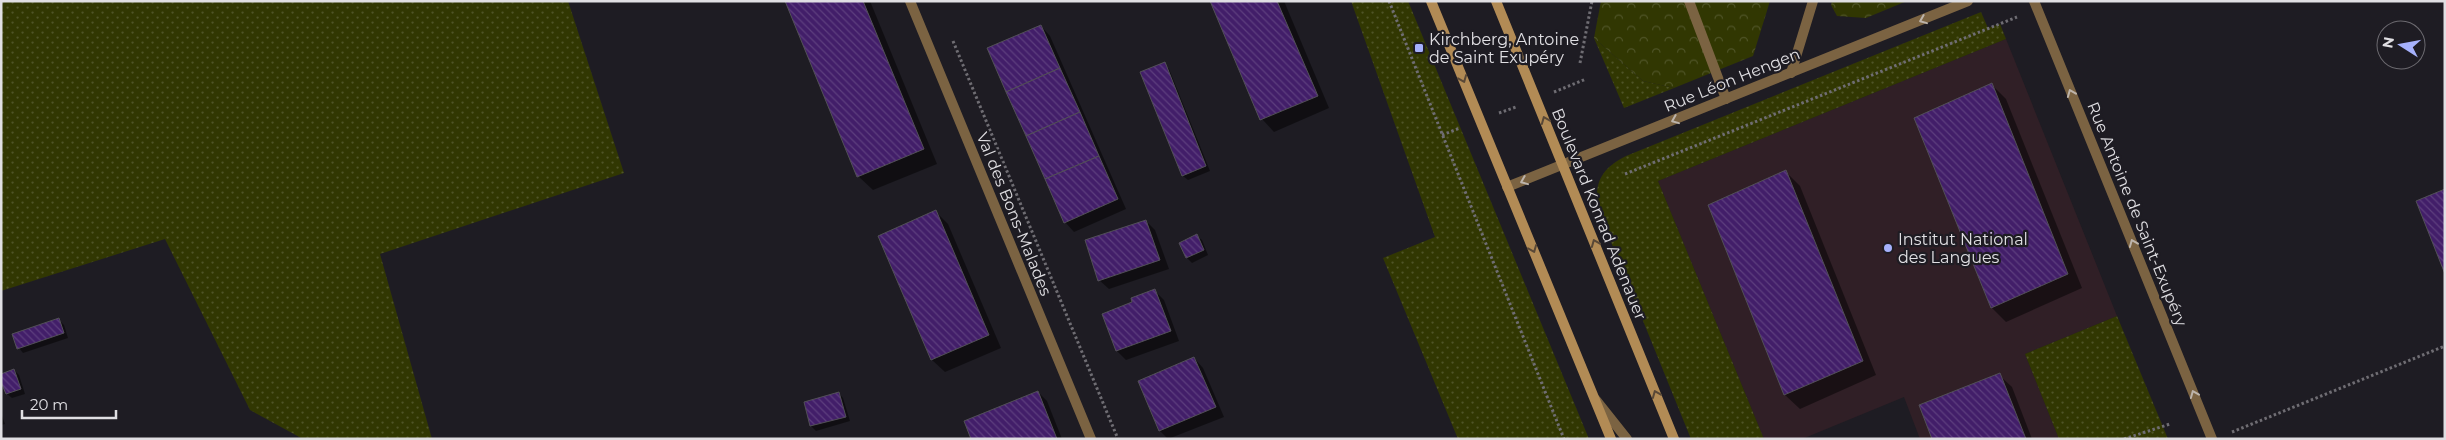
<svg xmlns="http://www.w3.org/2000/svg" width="2446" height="440" font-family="Montserrat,sans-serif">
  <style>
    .education { fill: #301f26 }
    .grass { fill: url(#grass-dots) }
    .forest { fill: url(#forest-crowns) }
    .shadow { fill: #0007 }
    .building { fill: url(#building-back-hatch); stroke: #525057 }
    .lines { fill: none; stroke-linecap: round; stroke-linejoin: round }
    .path { stroke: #6f6d73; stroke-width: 3; stroke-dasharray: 2.5 2.5; stroke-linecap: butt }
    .service { stroke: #7b6342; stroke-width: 10 }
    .minor { stroke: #7b6342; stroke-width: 10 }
    .secondary { stroke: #b28b55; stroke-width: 10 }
    .oneway { stroke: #bdb4ab }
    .oneway2 { stroke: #594837 }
    .poi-dot { fill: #a6b1fc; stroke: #1e1c23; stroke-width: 2 }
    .labels { text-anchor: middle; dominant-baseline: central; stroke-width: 4.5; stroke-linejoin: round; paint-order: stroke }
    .poi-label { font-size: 16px; fill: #e0dfe3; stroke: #1e1c23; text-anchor: start }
    .street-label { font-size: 16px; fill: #e0dfe3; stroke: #1e1c23 }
  </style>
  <defs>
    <pattern id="grass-dots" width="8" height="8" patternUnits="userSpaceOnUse" patternTransform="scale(1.25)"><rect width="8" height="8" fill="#313702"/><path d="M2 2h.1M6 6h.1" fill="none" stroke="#4f5427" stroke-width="1.8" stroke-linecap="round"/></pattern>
    <pattern id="forest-crowns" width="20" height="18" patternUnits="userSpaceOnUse" patternTransform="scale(1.25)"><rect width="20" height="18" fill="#313702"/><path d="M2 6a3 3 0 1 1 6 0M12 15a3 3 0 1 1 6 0" fill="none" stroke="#4f5427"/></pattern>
    <pattern id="building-back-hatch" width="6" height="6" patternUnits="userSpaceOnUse" patternTransform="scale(1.25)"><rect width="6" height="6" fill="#421e69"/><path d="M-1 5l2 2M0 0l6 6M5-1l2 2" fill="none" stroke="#5d3e7e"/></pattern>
  </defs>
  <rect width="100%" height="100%" fill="#1e1c23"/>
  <polygon class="education" points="2006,39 2117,316 2025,354 2059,439 1920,439 1904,397 1802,439 1764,439 1658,181"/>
  <g class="grass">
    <polygon points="1,1 568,1 624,173 380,254 432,439 303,439 250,410 165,239 1,291"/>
    <polygon points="1351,1 1408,1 1589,439 1458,439 1383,258 1435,237"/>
    <path d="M1981 12 1988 28 2000 24 2006 39 1658 181 1764 439H1691L1598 210C1594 182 1601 169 1626 156Z"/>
    <polygon points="1594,38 1643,81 1674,88 1624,108"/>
    <polygon points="2117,316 2168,439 2059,439 2025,354"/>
  </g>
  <g class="forest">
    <polygon points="1601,1 1770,1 1753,56 1674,88 1643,81 1594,38"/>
    <polygon points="1832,1 1907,1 1866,18 1837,16 1831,5"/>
  </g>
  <g class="shadow">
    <polygon points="787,1 870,1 937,164 873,190 858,176"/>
    <polygon points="1212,1 1284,1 1329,108 1274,132 1262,119"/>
    <polygon points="1041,26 1050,36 1126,209 1074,232 1065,222"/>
    <polygon points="1164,64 1169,69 1210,171 1188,180 1183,176 1142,73"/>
    <polygon points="1992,85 2006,99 2082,288 2006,322 1992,308"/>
    <polygon points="1786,172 1800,186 1876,375 1800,409 1785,395 1710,206"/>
    <polygon points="936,212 948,224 1001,348 945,372 932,360 879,236"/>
    <polygon points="1146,221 1155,230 1169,269 1109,289 1099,280"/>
    <polygon points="1197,236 1202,240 1208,255 1192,263 1187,258 1181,243"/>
    <polygon points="1155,291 1164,300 1179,341 1126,360 1117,351 1103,314 1134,303"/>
    <polygon points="59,320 64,325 68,338 23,353 19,348"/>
    <polygon points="1194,358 1203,368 1224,417 1168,439 1160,431 1139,382"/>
    <polygon points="14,370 19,375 25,394 12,398 7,394"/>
    <polygon points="1999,375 2012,387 2032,439 1934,439"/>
    <polygon points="1038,392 1047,401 1062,439 973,439"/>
    <polygon points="839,393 843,398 850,421 816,431 811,426 805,403"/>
    <polygon points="1,413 5,424 1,425"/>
  </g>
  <g class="building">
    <polygon points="785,1 863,1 924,149 857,177"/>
    <polygon points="1210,1 1277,1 1318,96 1260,120"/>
    <polygon points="1041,25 1060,68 1006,92 987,48"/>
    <polygon points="1165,62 1206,166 1182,176 1140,72"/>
    <polygon points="1060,68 1080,112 1026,136 1006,92"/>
    <polygon points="1992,83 2068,274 1991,308 1914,118"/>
    <polygon points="1080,112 1099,156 1045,179 1026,136"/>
    <polygon points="1099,156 1118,199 1064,223 1045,179"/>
    <polygon points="1786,170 1863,361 1784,395 1708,205"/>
    <polygon points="2445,189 2445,274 2416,201"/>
    <polygon points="936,210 989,335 931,360 878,236"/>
    <polygon points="1146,220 1160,260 1098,281 1085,240"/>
    <polygon points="1197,234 1204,250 1186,258 1179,243"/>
    <polygon points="1155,289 1171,331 1116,351 1102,314 1132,302 1131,298"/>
    <polygon points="59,318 64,333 17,349 12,334"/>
    <polygon points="1194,357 1216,407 1159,431 1138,381"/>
    <polygon points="14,369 21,389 6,394 1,382 1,374"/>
    <polygon points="2000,373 2026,439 1932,439 1919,405"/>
    <polygon points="1038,391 1057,439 971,439 964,421"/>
    <polygon points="839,392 846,417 810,426 804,402"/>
  </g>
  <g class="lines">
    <g class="path">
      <polyline points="1389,1 1564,439"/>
      <polyline points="953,41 1118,439"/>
      <polyline points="1580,63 1592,1"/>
      <polyline points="1554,92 1586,79"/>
      <polyline points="1499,113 1516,107"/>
      <polyline points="1442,135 1460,128"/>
      <polyline points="1625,174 2017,17"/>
      <polyline points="2232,432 2445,346"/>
      <polyline points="2124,439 2170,424"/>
    </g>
    <g class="service">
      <polyline points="1689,1 1726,99"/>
      <polyline points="1791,73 1813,1"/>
      <polyline points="1596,400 1627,439"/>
    </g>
    <g class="minor">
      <polyline points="910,1 1091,439"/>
      <polyline points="2034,1 2212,439"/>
      <polyline points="1507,187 1968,1"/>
    </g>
    <g class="secondary">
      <polyline points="1431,1 1611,439"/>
      <polyline points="1496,1 1674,439"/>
    </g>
  </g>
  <defs><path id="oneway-chevron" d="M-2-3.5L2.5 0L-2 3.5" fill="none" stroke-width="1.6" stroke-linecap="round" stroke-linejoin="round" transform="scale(1.25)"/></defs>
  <g class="oneway">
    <use href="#oneway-chevron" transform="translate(1923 20) rotate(158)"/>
    <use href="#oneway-chevron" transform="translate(2071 93) rotate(-112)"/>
    <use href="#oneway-chevron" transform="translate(1675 120) rotate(158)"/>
    <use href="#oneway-chevron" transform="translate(1524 181) rotate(158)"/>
    <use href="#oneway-chevron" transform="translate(2133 243) rotate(-112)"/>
    <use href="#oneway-chevron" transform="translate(2194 394) rotate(-112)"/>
  </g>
  <g class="oneway2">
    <use href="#oneway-chevron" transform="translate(1463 79) rotate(68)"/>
    <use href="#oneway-chevron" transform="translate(1545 120) rotate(-112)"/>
    <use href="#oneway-chevron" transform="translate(1595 243) rotate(-112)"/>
    <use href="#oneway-chevron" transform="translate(1533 249) rotate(68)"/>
    <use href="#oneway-chevron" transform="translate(1656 394) rotate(-112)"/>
  </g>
  <g class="poi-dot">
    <rect x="1414" y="43" width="10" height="10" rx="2.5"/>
    <circle cx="1888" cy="248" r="5"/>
  </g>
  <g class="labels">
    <g class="poi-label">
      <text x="1429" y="39">Kirchberg, Antoine<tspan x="1429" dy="18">de Saint Exupéry</tspan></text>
      <text x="1898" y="239">Institut National<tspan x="1898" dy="18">des Langues</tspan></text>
    </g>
    <g class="street-label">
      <text transform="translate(1732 80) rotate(-22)">Rue Léon Hengen</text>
      <text transform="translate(1014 214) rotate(68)">Val des Bons-Malades</text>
      <text transform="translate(1599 214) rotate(68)">Boulevard Konrad Adenauer</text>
      <text transform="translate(2137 214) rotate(68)">Rue Antoine de Saint-Exupéry</text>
    </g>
  </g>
  <rect width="2446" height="440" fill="none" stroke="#e0dfe3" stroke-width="5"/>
  <g transform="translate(2401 45) rotate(281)"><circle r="24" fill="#1e1c23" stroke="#6c6a70"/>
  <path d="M0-4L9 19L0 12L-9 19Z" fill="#a6b1fc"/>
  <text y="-8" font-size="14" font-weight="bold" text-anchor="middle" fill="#e0dfe3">N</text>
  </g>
  <path d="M22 410v8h94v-8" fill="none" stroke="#e0dfe3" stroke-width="2.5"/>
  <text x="30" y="410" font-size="15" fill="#e0dfe3" stroke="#1e1c23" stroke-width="4" paint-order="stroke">20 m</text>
</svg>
